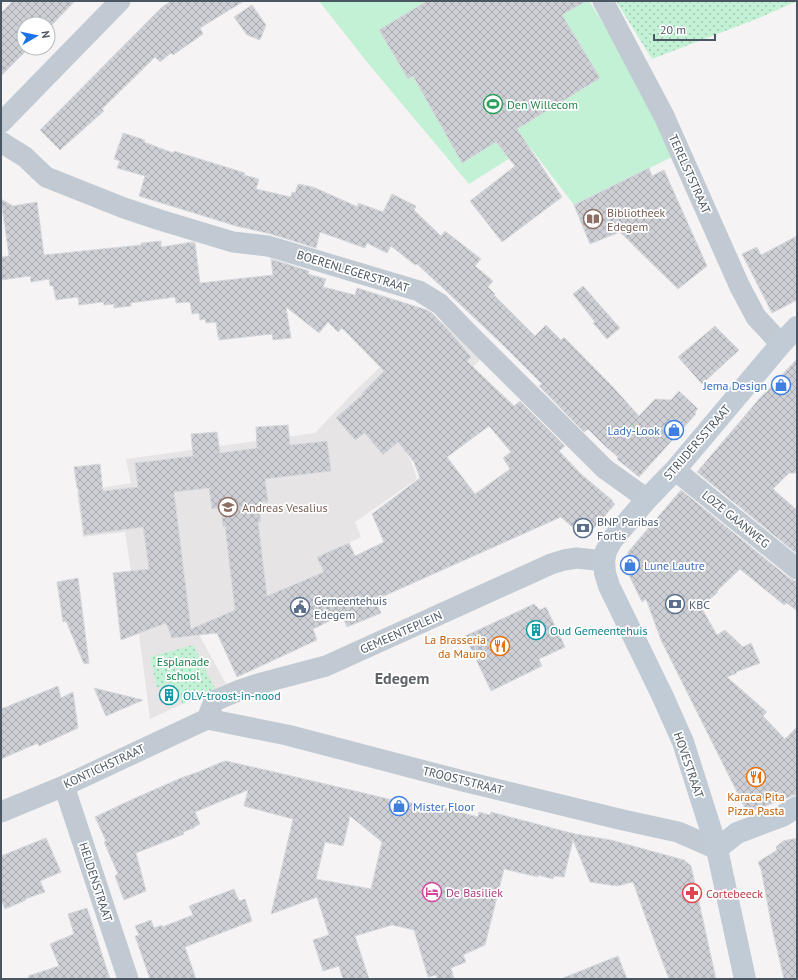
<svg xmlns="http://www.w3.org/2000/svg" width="798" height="980" font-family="'PT Sans',sans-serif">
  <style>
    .education { fill: #e6e4e5 }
    .grass { fill: url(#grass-dots) }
    .garden { fill: #c3f1d5 }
    .building { fill: url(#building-cross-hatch); stroke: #d7d9de; fill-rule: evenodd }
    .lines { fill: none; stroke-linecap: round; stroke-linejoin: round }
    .street { stroke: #c1cad2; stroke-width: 21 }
    .secondary { stroke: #c1cbd6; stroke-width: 22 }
    .labels { text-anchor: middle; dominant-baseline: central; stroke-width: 3.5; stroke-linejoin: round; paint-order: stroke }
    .leisure-label { font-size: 12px; fill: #27864d; stroke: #fff; text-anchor: start }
    .street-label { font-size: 12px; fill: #4a5661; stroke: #fff }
    .education-label { font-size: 12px; fill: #785e54; stroke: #fff; text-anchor: start }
    .shop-label { font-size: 12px; fill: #366cbe; stroke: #fff; text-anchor: end }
    .service-label { font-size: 12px; fill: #4e5e75; stroke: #fff; text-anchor: start }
    .culture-label { font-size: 12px; fill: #0d838f; stroke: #fff; text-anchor: start }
    .food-label { font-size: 12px; fill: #c56008; stroke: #fff; text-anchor: end }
    .park-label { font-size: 12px; fill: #17864f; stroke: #fff }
    .hotel-label { font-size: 12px; fill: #b23c85; stroke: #fff; text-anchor: start }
    .health-label { font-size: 12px; fill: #be3a42; stroke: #fff; text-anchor: start }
    .district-label { font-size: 16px; font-weight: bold; fill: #5f6368; stroke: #fff }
  </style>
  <defs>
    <pattern id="grass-dots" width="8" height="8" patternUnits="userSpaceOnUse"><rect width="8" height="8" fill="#c3f1d5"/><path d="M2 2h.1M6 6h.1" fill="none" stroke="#a0c6b0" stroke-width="1.8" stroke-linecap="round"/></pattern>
    <pattern id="building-cross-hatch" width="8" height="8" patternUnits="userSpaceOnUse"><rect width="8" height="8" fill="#cdcfd5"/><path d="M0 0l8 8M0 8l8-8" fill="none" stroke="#a8abb0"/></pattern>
  </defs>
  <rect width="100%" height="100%" fill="#f5f3f3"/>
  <polygon class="education" points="426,311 451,329 481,358 476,364 429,406 403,448 411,461 417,479 355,522 361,537 317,557 324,572 211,620 196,629 226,684 150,719 131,571 125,532 83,537 77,492 131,483 126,459 315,433 354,392 395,353"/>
  <g class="grass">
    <polygon points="616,1 797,1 759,18 652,59"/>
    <polygon points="193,645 215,689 183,704 170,683 157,688 150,657"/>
  </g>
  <polygon class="garden" points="319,1 589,1 629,64 672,157 574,205 529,146 469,184 367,62"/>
  <g class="building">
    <polygon points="13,1 75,1 48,29 48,24 24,24 24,48 29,48 1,76 1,13"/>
    <polygon points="171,1 244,1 200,28 203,34 173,55 171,53 160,62 155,57 102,109 104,111 60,150 40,130 162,7"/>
    <polygon points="427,1 586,1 562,15 600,78 517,129 562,197 502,242 470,201 515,166 496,142 462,163 413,76 408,79 379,30"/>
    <polygon points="252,5 266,25 260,40 247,35 234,17"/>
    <polygon points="123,133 145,140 144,142 173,153 174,151 245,173 244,175 259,179 256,189 291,197 292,192 295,193 298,184 313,187 358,207 358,203 383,212 392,194 416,206 414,210 441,236 445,231 481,259 475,266 493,281 488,287 495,294 494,295 535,336 546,325 561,340 564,337 613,387 639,416 655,399 671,400 679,391 698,409 695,412 696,414 639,477 617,459 618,457 605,446 588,429 584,432 539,386 542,384 504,346 443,288 417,264 415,265 391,246 387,253 367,243 365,248 320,232 316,248 271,234 236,226 139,196 145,176 117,168 120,161 114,159"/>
    <polygon points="649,168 652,176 664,170 707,266 678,289 620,232 590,244 574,205"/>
    <path d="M1 199 13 206 37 202 44 255 141 245V243L161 241V247L193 242 195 243 200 283 273 275 271 259 309 271 308 274 326 279 323 287 355 295 357 288 427 310 432 313 450 332 471 357 467 361 514 406 520 401 565 446 559 451 581 474 613 501 612 502 615 504 596 526 588 533H579L561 517 375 600 381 613 347 627 342 615 313 629 317 640 237 677 217 633 172 638 166 623 121 640 113 573 149 569 143 527 84 535 78 488H77L74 467 100 464 103 491 138 487 135 463 193 456 191 434 217 432 220 453 257 448 256 427 288 425 290 445 327 441 331 471 265 479 268 502H258L261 522H258L267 596 324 572 317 557 349 543 355 556 384 542 372 514 420 478 414 462 398 442 383 455 365 433 355 440 336 418 363 394 362 393 384 371 342 328 338 332 328 322 319 333 286 307 291 338 273 340 272 334 219 340V337H218L216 322 206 323 205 319 200 320 199 313 192 314 190 302 176 303 175 297 131 303V306L114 308V304L104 305 103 302 79 305 78 297 56 300 53 286H50L49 279 31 282 30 276 1 280V257L9 256ZM489 426 511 452 503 458 510 469 475 494 447 457ZM209 488 212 509 221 507 223 527 225 526 235 610 191 629 174 492Z"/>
    <polygon points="797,236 797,300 772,313 742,254 757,247 761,255"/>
    <polygon points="583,286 620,328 607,339 593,323 595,322 573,294"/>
    <polygon points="715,326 739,350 702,384 678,357"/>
    <polygon points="797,359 797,473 789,473 773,489 797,510 797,554 697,472 760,398"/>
    <polygon points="681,490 789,578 795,581 797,581 797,611 787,603 784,605 740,569 717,591 718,592 701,607 717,635 725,630 743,647 751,643 760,663 736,672 737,673 727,677 767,712 763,716 785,739 797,727 797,794 750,812 745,808 661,640 646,599 642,602 626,569 628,552"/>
    <polygon points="78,578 89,663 84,664 66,621 63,622 57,582"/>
    <polygon points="534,604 540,610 546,607 565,647 539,659 542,666 491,691 465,636"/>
    <polygon points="58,686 61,698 73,692 78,728 39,746 38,743 1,759 1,709"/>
    <polygon points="94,688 143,700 106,716"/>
    <path d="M226 761 266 770 393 800V799L436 808V806L478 817 479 812 490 815 491 812 575 834 611 840 684 860 691 866 716 979H669L647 921 633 882 617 886 590 882 573 840 564 877 554 876 553 879 538 875V877L504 869 485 945 463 955 466 962 451 968 454 979H437L436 975 428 977 414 930 392 925 355 936 369 979H343L339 966 323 971 313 940 329 935 317 897 271 914 293 819 244 806 248 790 195 812 200 824 194 827V828L183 832 184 834 136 853 146 891 124 900 115 876 118 874 104 842 106 841 95 817 133 799 181 778 198 772 222 762ZM350 816 382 842 371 889 316 879 325 842 343 846Z"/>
    <polygon points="46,838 61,872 40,881 45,892 25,899 26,900 5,909 1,899 1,856"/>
    <polygon points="797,838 797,979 784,979 772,928 761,869 758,862 777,850 776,847 783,841"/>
    <polygon points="234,889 239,901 245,899 252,921 185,947 196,979 150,979 135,936 139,935 135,926 151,920 154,928 162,925 162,927 193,915 189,906"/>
    <polygon points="87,908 110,979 29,979 28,976 59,966 50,944 74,934 68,914"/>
    <polygon points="618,956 627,979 563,979 563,978"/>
  </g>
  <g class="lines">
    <g class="street">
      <polyline points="603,1 609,12 664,116 740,287 756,317 781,344"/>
      <polyline points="1,123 120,1"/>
      <polyline points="1,142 25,157 46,177 124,208 160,220 233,242 268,246 419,291 440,304 466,331 605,469 647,499"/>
      <polyline points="675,470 797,569"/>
      <polyline points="207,719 287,735 463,781 623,820 678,832 717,849"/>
      <polyline points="207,719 214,701 240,690 258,684 326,666 551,564 564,560 577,558 604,561"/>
      <polyline points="64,786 128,979"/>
      <polyline points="1,812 64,786 207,719"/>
    </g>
    <g class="secondary">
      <polyline points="717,849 737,833 782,816 797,807"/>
      <polyline points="745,979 717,849 683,742 663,697 609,586 605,573 604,561 606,551 612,540 647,499 675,470 781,344 797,327"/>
    </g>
  </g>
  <defs>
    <symbol id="stadium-ring" viewBox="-11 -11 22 22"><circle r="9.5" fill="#fff" stroke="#2e9e5b" stroke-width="1.5"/><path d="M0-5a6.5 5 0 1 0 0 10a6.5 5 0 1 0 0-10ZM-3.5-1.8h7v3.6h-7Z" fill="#2e9e5b"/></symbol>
    <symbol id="library-ring" viewBox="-11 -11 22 22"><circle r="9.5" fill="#fff" stroke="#8d6e63" stroke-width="1.5"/><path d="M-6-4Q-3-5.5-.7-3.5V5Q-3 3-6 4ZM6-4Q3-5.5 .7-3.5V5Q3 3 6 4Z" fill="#8d6e63"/></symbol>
    <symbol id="shop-ring" viewBox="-11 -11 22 22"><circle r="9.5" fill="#fff" stroke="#3f7fe0" stroke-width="1.5"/><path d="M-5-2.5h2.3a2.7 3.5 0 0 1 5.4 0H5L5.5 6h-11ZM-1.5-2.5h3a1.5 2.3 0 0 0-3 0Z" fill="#3f7fe0"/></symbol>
    <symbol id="school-ring" viewBox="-11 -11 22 22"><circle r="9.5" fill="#fff" stroke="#8d6e63" stroke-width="1.5"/><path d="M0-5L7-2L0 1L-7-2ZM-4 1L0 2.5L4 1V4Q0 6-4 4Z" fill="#8d6e63"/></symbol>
    <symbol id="bank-ring" viewBox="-11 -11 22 22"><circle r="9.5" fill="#fff" stroke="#5c6f8a" stroke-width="1.5"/><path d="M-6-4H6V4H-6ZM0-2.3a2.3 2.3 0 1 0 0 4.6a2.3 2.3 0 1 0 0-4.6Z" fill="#5c6f8a"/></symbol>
    <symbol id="civic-ring" viewBox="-11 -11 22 22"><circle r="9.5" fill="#fff" stroke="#5c6f8a" stroke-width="1.5"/><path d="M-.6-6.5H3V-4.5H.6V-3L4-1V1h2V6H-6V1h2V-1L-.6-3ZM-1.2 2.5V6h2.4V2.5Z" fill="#5c6f8a"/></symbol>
    <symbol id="building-ring" viewBox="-11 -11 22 22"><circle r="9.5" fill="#fff" stroke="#0f9aa8" stroke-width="1.5"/><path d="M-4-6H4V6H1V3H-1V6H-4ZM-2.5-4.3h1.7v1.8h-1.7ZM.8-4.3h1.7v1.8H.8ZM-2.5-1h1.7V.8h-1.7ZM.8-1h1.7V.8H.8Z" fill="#0f9aa8"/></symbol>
    <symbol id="restaurant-ring" viewBox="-11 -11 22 22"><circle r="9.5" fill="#fff" stroke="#e8710a" stroke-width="1.5"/><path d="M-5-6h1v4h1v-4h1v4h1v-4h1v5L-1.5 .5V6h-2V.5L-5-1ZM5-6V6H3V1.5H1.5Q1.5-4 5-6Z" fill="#e8710a"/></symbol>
    <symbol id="hotel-ring" viewBox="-11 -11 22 22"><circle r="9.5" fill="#fff" stroke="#d1479c" stroke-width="1.5"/><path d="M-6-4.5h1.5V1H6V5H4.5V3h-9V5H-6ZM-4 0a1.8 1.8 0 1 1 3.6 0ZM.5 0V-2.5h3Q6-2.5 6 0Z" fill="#d1479c"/></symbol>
    <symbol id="pharmacy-ring" viewBox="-11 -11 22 22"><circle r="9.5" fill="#fff" stroke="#e0444e" stroke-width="1.5"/><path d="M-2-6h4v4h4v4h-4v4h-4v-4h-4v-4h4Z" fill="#e0444e"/></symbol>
  </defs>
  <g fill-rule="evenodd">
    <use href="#stadium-ring" x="482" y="93" width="22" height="22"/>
    <use href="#library-ring" x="582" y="208" width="22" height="22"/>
    <use href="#shop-ring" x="770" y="374" width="22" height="22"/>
    <use href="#shop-ring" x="663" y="419" width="22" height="22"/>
    <use href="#school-ring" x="217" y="496" width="22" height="22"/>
    <use href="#bank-ring" x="572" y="517" width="22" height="22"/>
    <use href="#shop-ring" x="619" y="554" width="22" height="22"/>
    <use href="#bank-ring" x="664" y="593" width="22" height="22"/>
    <use href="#civic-ring" x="289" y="596" width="22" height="22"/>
    <use href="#building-ring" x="525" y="619" width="22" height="22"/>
    <use href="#restaurant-ring" x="489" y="635" width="22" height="22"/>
    <use href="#building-ring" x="158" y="684" width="22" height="22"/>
    <use href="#restaurant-ring" x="745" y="766" width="22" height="22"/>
    <use href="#shop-ring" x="388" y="795" width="22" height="22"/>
    <use href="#hotel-ring" x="421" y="881" width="22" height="22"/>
    <use href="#pharmacy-ring" x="681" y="882" width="22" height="22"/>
  </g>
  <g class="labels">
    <g class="leisure-label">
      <text x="507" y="104">Den Willecom</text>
    </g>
    <g class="street-label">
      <text transform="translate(690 174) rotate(66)">TERELSTSTRAAT</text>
      <text transform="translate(353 271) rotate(17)">BOERENLEGERSTRAAT</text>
      <text transform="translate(697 442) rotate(-49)">STRIJDERSSTRAAT</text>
      <text transform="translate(736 519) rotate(39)">LOZE GAANWEG</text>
      <text transform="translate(401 632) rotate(-24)">GEMEENTEPLEIN</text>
      <text transform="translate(689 765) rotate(71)">HOVESTRAAT</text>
      <text transform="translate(104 766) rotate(-25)">KONTICHSTRAAT</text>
      <text transform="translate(463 780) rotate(14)">TROOSTSTRAAT</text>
      <text transform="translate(96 882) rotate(72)">HELDENSTRAAT</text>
    </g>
    <g class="education-label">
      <text x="607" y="212">Bibliotheek<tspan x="607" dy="14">Edegem</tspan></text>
      <text x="242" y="507">Andreas Vesalius</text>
    </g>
    <g class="shop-label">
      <text x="767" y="385">Jema Design</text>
      <text x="660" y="430">Lady-Look</text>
      <text x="644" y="565" text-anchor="start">Lune Lautre</text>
      <text x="413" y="806" text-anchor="start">Mister Floor</text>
    </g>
    <g class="service-label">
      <text x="597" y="521">BNP Paribas<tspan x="597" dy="14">Fortis</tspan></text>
      <text x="314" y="600">Gemeentehuis<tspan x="314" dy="14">Edegem</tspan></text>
      <text x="689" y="604">KBC</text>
    </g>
    <g class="culture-label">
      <text x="550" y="630">Oud Gemeentehuis</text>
      <text x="183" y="695">OLV-troost-in-nood</text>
    </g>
    <g class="food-label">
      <text x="486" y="639">La Brasseria<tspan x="486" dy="14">da Mauro</tspan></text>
      <text x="756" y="796" text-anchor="middle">Karaca Pita<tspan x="756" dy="14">Pizza Pasta</tspan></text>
    </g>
    <g class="park-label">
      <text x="183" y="661">Esplanade<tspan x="183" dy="14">school</tspan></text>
    </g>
    <g class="hotel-label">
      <text x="446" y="892">De Basiliek</text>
    </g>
    <g class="health-label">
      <text x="706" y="893">Cortebeeck</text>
    </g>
    <g class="district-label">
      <text x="402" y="678">Edegem</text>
    </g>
  </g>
  <rect width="798" height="980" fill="none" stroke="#4a5661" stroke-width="4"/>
  <g transform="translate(36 36) rotate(81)"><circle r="19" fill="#ffffff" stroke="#b7bbc0"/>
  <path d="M0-3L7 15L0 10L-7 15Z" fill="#1a73e8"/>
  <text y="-6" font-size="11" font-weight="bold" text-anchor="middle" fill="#4a5661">N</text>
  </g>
  <path d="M654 34v6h61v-6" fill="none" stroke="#4a5661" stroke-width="2"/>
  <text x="660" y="34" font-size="12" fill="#4a5661" stroke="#ffffff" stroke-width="3" paint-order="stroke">20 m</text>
</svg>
